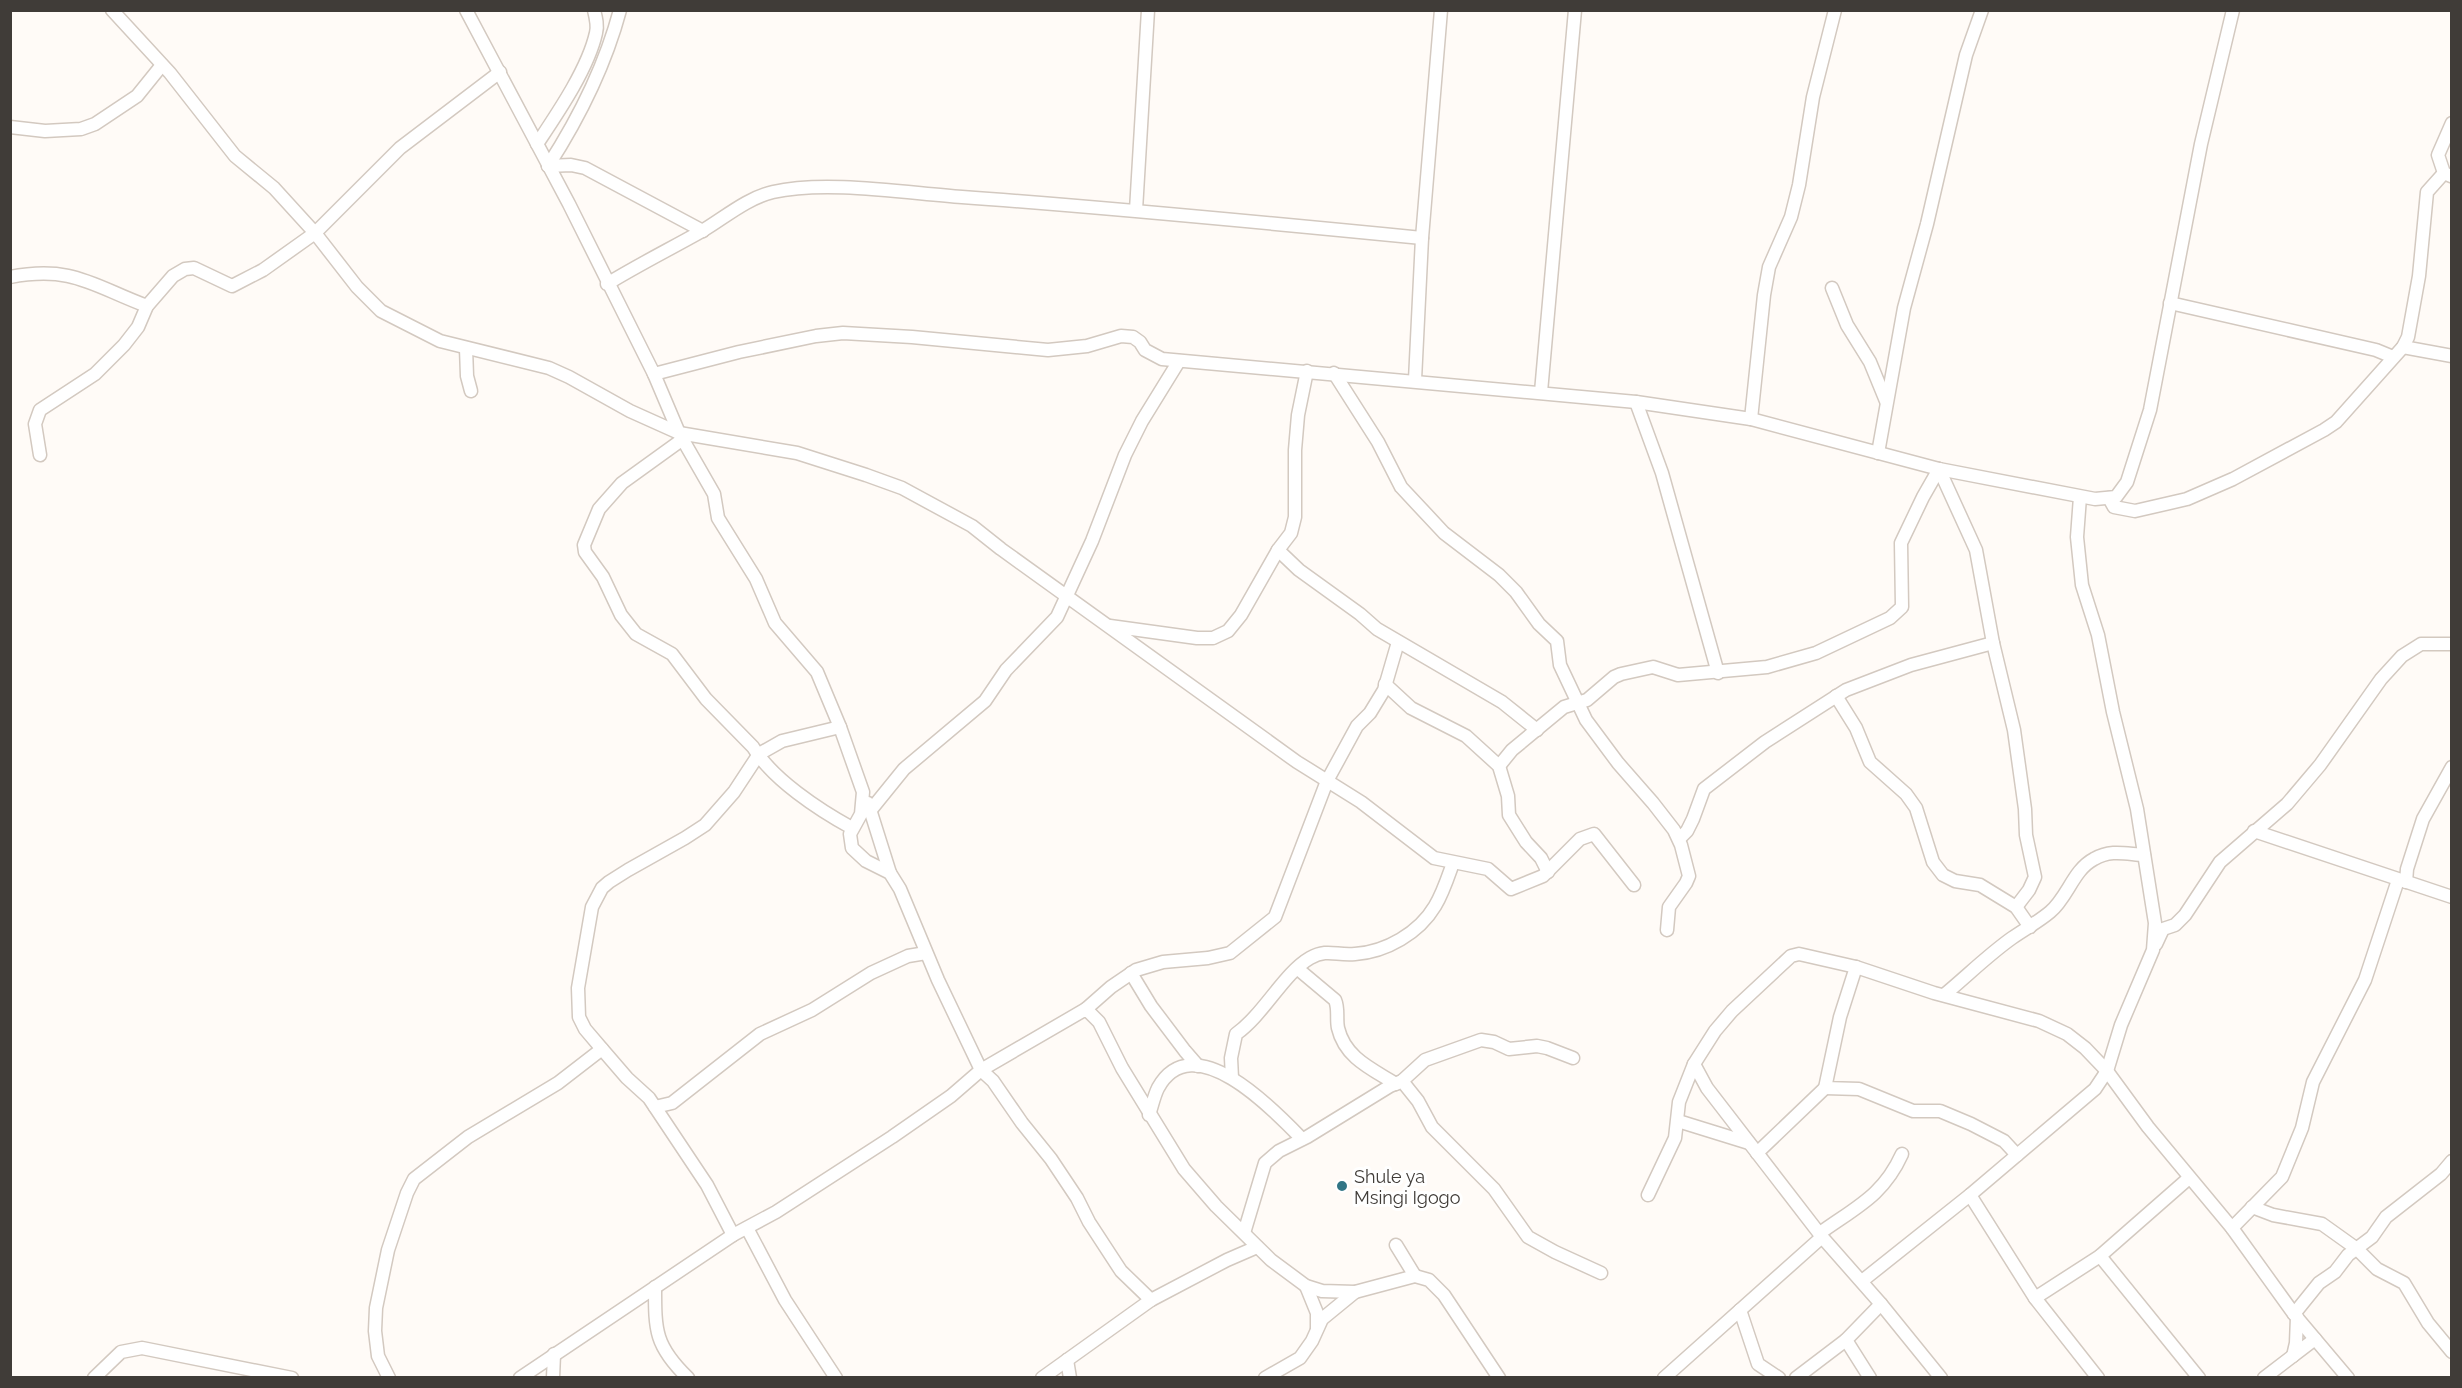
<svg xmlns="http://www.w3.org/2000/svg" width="2462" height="1388" font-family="Raleway,sans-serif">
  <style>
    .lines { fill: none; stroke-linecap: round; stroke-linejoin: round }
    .minor-casing { stroke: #d3c9c0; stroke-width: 15 }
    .minor { stroke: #fff; stroke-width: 12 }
    .poi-dot { fill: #317585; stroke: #fff; stroke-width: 2 }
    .labels { text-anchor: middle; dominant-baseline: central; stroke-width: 6; stroke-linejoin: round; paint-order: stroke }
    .poi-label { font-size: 18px; fill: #403c38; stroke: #fff; text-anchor: start }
  </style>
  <rect width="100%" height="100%" fill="#fffbf7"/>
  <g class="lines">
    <defs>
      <g id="minor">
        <polyline points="112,10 170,73 235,156 274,188 315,233 357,287 381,311 440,341 549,368 569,377 630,411 679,433 797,453 866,475 902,488 972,526 1001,549 1297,762 1361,802 1434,858 1488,869 1511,889 1543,876 1580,839 1594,834 1634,885"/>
        <polyline points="466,10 569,204 654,374 679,433 714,494 718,518 756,579 775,623 817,672 840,727 863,792 861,814 850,834 852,848 866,861 890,873 900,889 938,980 981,1070 951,1096 892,1137 776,1212 733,1235 520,1378"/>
        <polyline points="10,127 45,131 81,129 95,124 137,96 162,65"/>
        <path d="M537 144C557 114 588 69 596 33 598 26 596 18 594 10"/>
        <path d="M548 166C579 118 605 66 620 10"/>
        <polyline points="548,166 571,165 585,168 703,231"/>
        <polyline points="2451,176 2444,173 2438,155 2452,123"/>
        <polyline points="1136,210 1148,10"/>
        <path d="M10 277C73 265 93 286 147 306"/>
        <path d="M607 284C638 265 670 249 702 231 724 218 747 198 773 192 826 180 906 193 962 197 1116 208 1269 223 1422 238"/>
        <polyline points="1832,288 1847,325 1870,362 1886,401"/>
        <polyline points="2170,303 2376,350 2393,357"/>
        <polyline points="2403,347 2452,356"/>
        <polyline points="466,348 467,376 471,391"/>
        <polyline points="1334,373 1378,442 1401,487 1444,533 1499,575 1516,592 1539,624 1557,641 1560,665 1586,720 1618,763 1653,803 1674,830 1681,845 1689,876 1686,883 1669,907 1667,930"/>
        <polyline points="654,374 739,352 816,336 843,333 912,337 1048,350 1087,346 1121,336 1133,337 1140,342 1145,350 1162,359 1636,402 1751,419 1939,469 2095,499 2116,497 2127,482 2150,410 2201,144 2233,10"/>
        <polyline points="1415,380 1422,238 1441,10"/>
        <polyline points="1541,392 1575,10"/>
        <polyline points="1636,402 1662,473 1718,673"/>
        <polyline points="1751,419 1764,295 1769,267 1791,217 1799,185 1813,97 1835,10"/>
        <path d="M683 439 622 483 599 509 584 545 585 552 603 577 621 615 636 634 672 654 706 699 753 747C772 779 819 810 852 828"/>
        <polyline points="1878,453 1904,308 1927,224 1966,55 1982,10"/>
        <polyline points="40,455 35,424 40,410 95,374 124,345 138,327 147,306 173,276 185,269 194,268 232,286 263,270 315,233 400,148 500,72"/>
        <polyline points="1939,469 1976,550 1993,643 2014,730 2025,809 2026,835 2035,877 2029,890 2016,907"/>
        <polyline points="2109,498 2114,507 2135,511 2187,499 2233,479 2324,430 2336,422 2403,347 2408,337 2419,276 2427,192 2444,173"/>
        <polyline points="1278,550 1299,570 1360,614 1377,629 1502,702 1537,730"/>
        <polyline points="1110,626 1197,638 1213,638 1228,631 1241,615 1278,550 1291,533 1295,517 1295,450 1298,415 1307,371"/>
        <polyline points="1385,684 1411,708 1466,736 1499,766 1508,796 1509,815 1526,842 1541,858 1548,872"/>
        <polyline points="1836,696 1856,728 1870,762 1906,794 1916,808 1933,862 1943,875 1955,881 1980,885 2016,907 2030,927"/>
        <polyline points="1499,766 1512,750 1564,707 1587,700 1614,677 1621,674 1653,667 1678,675 1767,667 1816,653 1890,618 1902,607 1901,543 1923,497 1939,469"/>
        <polyline points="868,803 890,873"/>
        <polyline points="870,811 904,769 985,701 1006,670 1057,617 1092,541 1125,455 1142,421 1179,361"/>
        <polyline points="2254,831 2452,897"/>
        <polyline points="1679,839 1687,831 1693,819 1704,789 1765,742 1846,690 1911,665 1993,643"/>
        <polyline points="2406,882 2407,869 2423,819 2452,767"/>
        <polyline points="2156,944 2163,929 2175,925 2185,915 2220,862 2287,804 2320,765 2381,679 2402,656 2421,644 2452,644"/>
        <polyline points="1856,967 1840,1017 1825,1088 1859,1089 1913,1111 1940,1111 1971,1124 2004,1141 2017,1155"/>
        <path d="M1298 969 1335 1000C1339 1009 1336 1019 1338 1028 1345 1058 1372 1069 1396 1084"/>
        <polyline points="1131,973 1151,1006 1185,1051 1198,1066"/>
        <path d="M1944 995C1967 976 1988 955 2012 938 2025 929 2038 922 2050 912 2068 897 2073 870 2094 859 2111 849 2126 854 2144 855"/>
        <polyline points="1086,1009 1111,987 1136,970 1163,962 1208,958 1230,953 1275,917 1327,781 1357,726 1370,713 1384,690 1398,642"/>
        <polyline points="1694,1064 1707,1088 1822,1237 1881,1304 1941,1378"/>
        <path d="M1232 1078 1231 1058 1236 1034C1264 1014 1284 973 1310 958 1328 948 1336 956 1355 954 1386 952 1419 933 1435 906 1443 893 1448 877 1453 863"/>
        <polyline points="1402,1081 1418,1101 1432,1127 1494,1189 1528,1237 1555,1252 1601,1273"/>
        <polyline points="655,1107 672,1103 760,1034 812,1010 871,973 908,956 926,953"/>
        <path d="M1149 1115C1152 1106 1154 1096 1158 1088 1193 1025 1274 1110 1302 1139"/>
        <polyline points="1678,1121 1749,1143"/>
        <polyline points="1757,1153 1825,1088"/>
        <polyline points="1648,1195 1675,1138 1679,1102 1694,1064 1715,1031 1732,1011 1791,956 1799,954 1856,967 1934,993 2039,1021 2067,1034 2085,1048 2107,1071 2148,1127 2232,1228 2294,1314 2348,1378"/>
        <polyline points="1970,1195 2035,1298 2098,1378"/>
        <polyline points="2252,1207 2273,1215 2322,1224 2357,1249 2377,1269 2404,1283 2428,1323 2452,1352"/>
        <polyline points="747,1228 785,1300 836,1378"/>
        <polyline points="2232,1228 2282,1177 2302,1128 2313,1082 2365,980 2398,880"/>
        <polyline points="1244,1233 1265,1163 1279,1151 1307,1137 1390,1086 1402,1081 1425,1060 1481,1040 1494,1042 1509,1049 1537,1046 1547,1048 1573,1058"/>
        <path d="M1820 1233C1856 1207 1883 1196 1902 1154"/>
        <polyline points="733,1235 707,1185 649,1098 627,1078 602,1049 585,1029 579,1017 578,988 592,907 602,888 609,882 628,870 685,838 705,825 734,792 759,754 782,741 840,727"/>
        <polyline points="1396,1245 1415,1276"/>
        <polyline points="2100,1256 2199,1378"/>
        <polyline points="1862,1281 1970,1195 2095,1089 2107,1071 2121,1025 2153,950 2155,923 2137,809 2113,712 2098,635 2082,585 2077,537 2080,497"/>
        <polyline points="1306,1286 1317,1313 1317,1328"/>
        <path d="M655 1287C655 1331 655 1346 688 1378"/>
        <polyline points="2035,1298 2100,1256 2189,1178"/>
        <polyline points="1151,1300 1121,1271 1089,1222 1077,1198 1051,1159 1022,1123 993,1081 981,1070 1086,1009 1099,1022 1122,1068 1184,1169 1216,1206 1271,1260 1306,1286 1322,1291 1355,1292 1415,1276 1429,1280 1444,1295 1499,1378"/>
        <polyline points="1740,1310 1758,1364 1779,1378"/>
        <polyline points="2294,1314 2319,1283 2335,1272 2348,1255 2372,1237 2386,1217 2441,1174 2452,1161"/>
        <polyline points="2293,1356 2296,1343 2297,1317"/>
        <polyline points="1067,1360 1070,1378"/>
        <polyline points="94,1378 121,1352 142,1348 292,1378"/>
        <polyline points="389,1378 378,1356 375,1331 376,1308 388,1250 407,1193 414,1179 468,1137 558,1083 602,1049"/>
        <polyline points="553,1378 554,1354"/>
        <polyline points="1042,1378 1151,1300 1227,1260 1257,1247"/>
        <polyline points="1265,1378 1300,1358 1312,1341 1322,1319 1355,1292"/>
        <polyline points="1664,1378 1822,1237"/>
        <polyline points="1796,1378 1846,1340"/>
        <polyline points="1870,1378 1846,1340 1881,1304"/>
        <polyline points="2264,1378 2315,1339"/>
      </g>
    </defs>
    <use href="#minor" class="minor-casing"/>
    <use href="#minor" class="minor"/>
  </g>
  <circle class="poi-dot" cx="1342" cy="1186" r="6"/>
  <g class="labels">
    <g class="poi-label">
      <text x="1354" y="1176">Shule ya<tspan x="1354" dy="21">Msingi Igogo</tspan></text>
    </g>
  </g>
  <rect width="2462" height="1388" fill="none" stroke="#403c38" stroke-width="24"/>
</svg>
